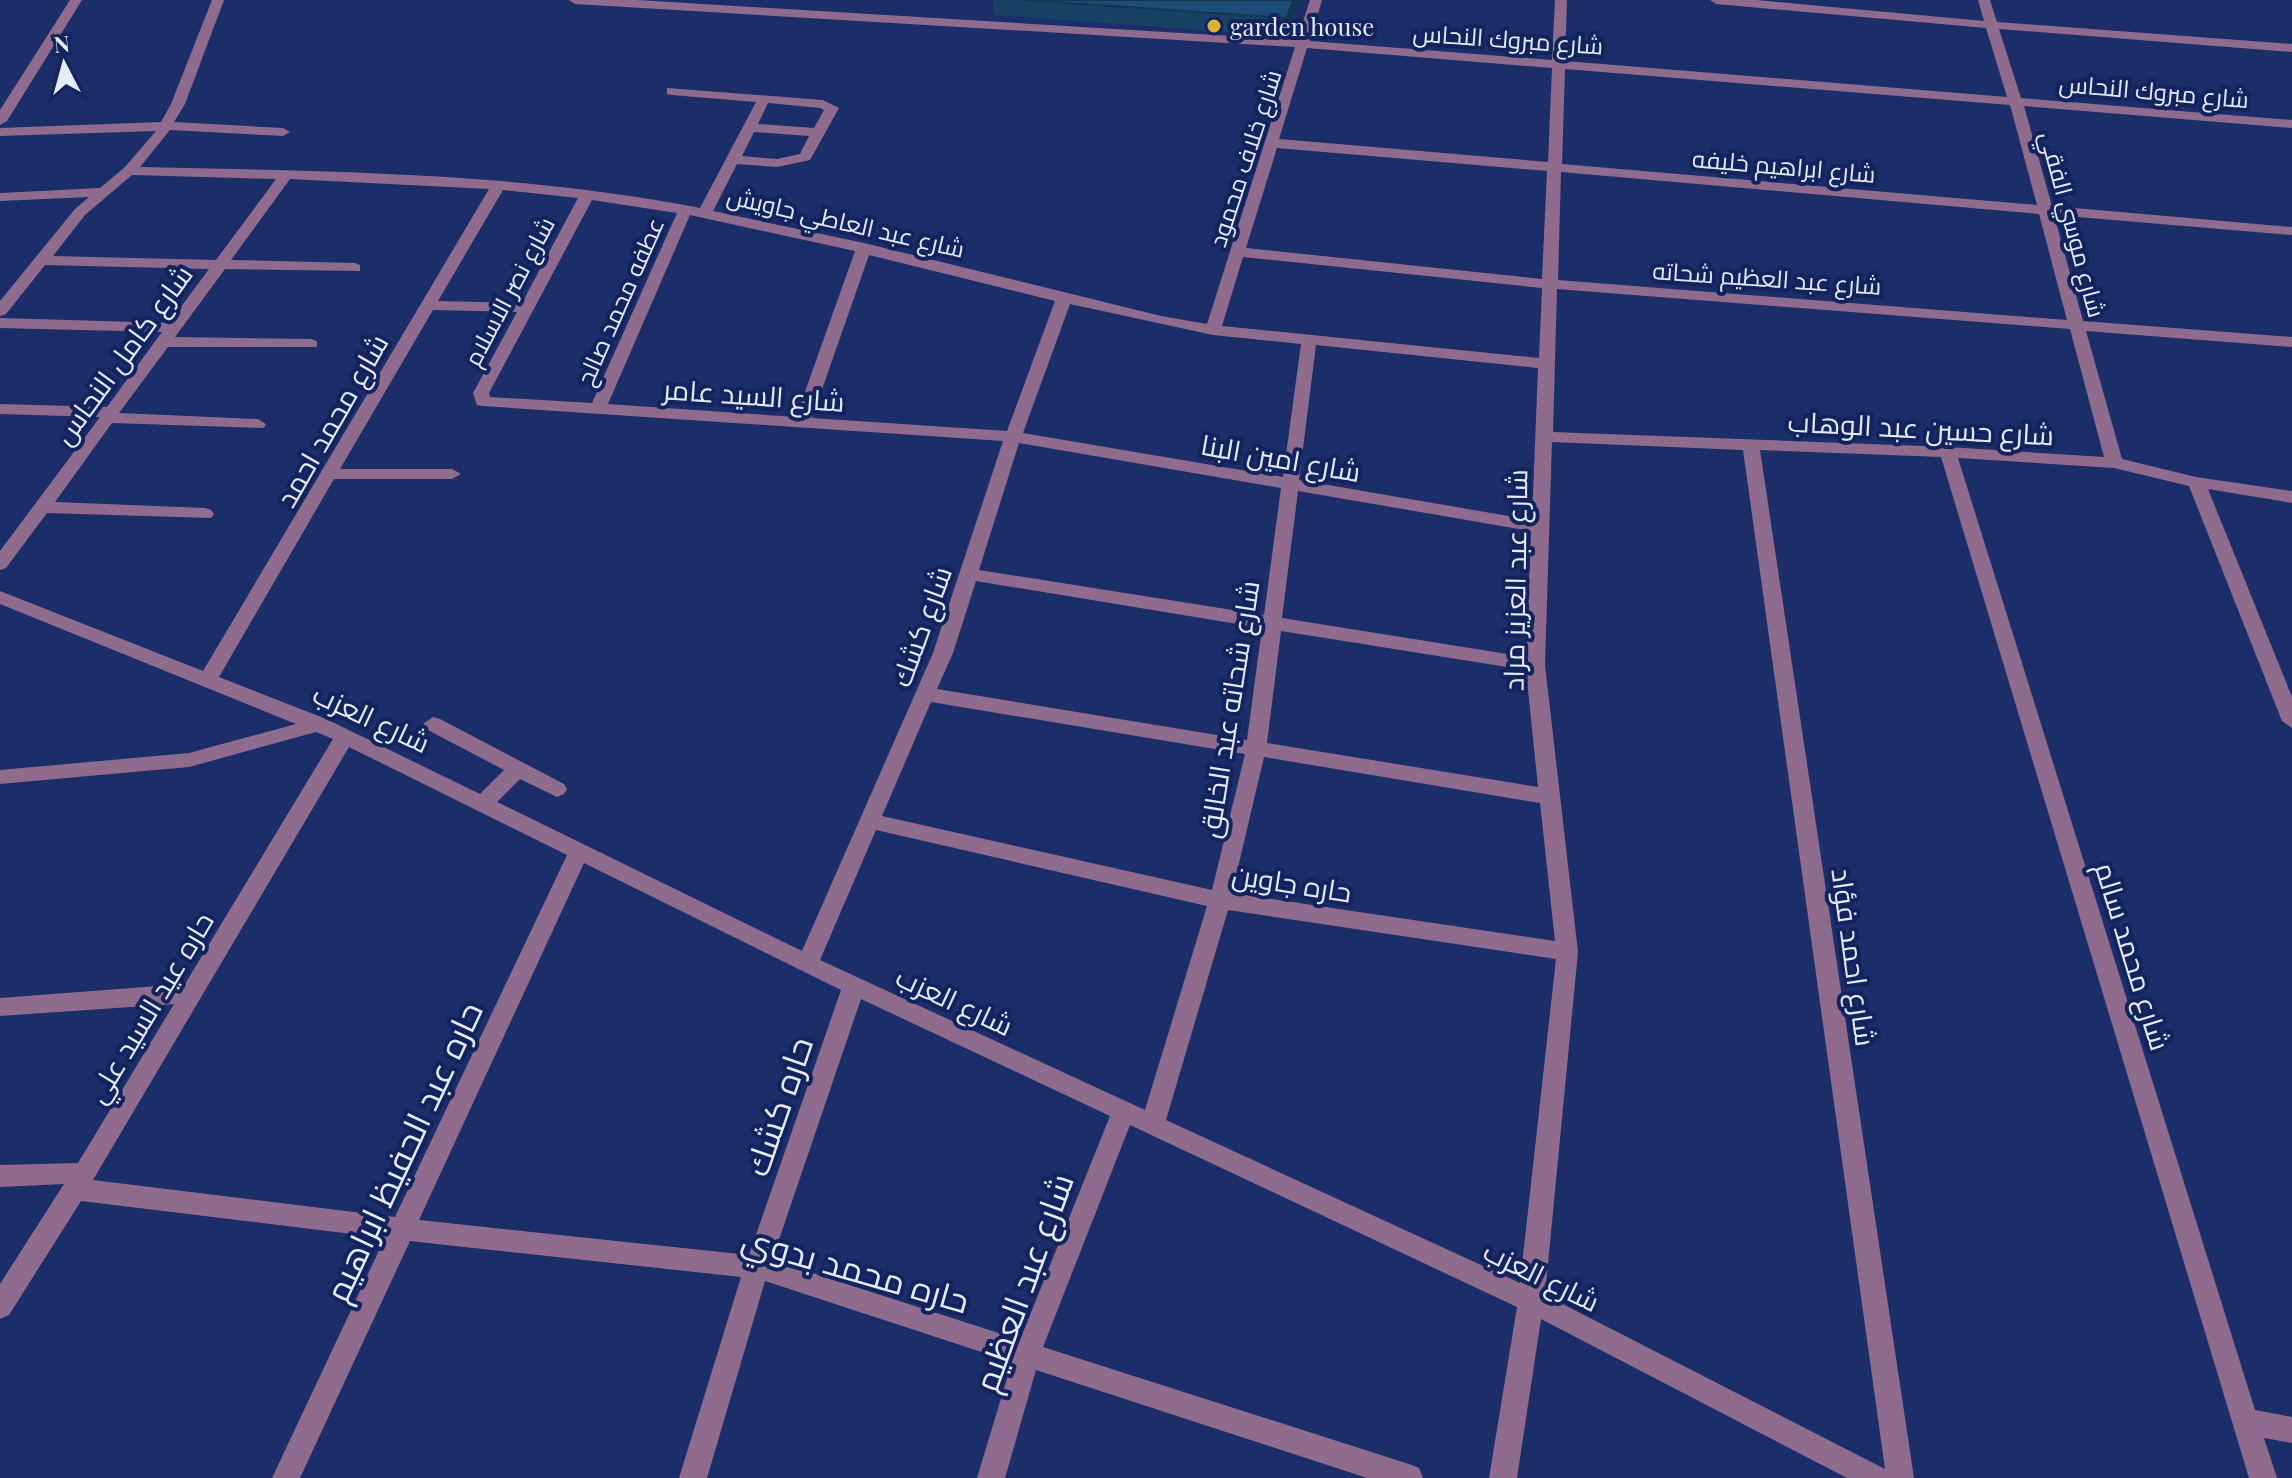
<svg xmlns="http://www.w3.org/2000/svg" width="2292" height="1478" font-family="'Playfair Display',Cairo,serif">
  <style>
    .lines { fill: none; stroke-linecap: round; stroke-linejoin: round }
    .minor { fill: #8f6b8e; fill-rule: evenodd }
    .wall { fill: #174266 }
    .shaded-wall { fill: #133653 }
    .building { fill: #1b4d77; stroke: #133653; stroke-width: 2 }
    .poi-dot { fill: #deb133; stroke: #13235e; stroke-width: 3 }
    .labels { text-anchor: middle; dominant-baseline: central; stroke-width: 8; stroke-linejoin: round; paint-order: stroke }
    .far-poi-label { font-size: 24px; fill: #e6ecfb; stroke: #13235e; text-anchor: start }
    .far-street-label { font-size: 24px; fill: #e6ecfb; stroke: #13235e }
    .street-label { font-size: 28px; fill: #e6ecfb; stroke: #13235e }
    .near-street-label { font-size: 34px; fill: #e6ecfb; stroke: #13235e }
  </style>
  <rect width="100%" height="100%" fill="#1c2e6a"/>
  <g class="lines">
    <g class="minor">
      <polygon points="70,0 82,0 7,121 0,125 0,110"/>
      <path d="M212 0H224L185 104 174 122 283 128 290 132 283 136 170 130 140 167C327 171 516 172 700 208L756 102 672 95 667 94V88L823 100 839 108 810 160 777 167 737 164 713 211 864 243 1161 316 1207 324 1295 47 575 4 569 0H637L1297 40 1310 0H1322L1310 41 1552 60 1555 0H1567L1565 61 2007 97 1986 28 1716 4 1710 0H1757L1984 21 1978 0H1990L1997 22 2292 44V52L1999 29 2021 98 2292 120V128L2024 106 2052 206 2292 227V235L2054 215 2083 321 2292 337V347L2086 331 2122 459 2196 477 2292 491V503L2208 489 2292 697V728L2282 721 2189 486 2114 468 1958 458 2255 1410 2292 1417V1443L2264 1438 2277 1478H2249L1941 457 1760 450 1914 1478H1847L1541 1319 1517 1478H1489L1517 1307 1130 1125 1043 1347 1409 1464 1419 1468 1423 1478H1367L1036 1370 1005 1478H977L1012 1362 765 1281 707 1478H679L741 1277 410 1241 300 1478H272L385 1238 81 1201 9 1315 0 1319V1284L64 1184 0 1187V1165L78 1163 174 1004 0 1016V998L185 984 333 739 316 732 189 767 0 784V770L189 753 296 724 0 604V591L203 671 489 189 290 179 231 260 355 263 360 265V271L225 269 175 337 311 339 317 341V347H168L119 413 258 419 266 424 264 428 112 423 55 502 205 508 211 510 214 514 211 518 47 513 6 568 0 570V551L100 417 0 414V404L107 407 162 332 0 328V318L169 323 209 269 45 265 6 314 0 316V301L75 209 89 197 0 201V193L100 188 124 168 156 131 0 136V128L161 122 171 104ZM1307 48 1552 68 1548 162 1279 139ZM1565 69 2010 105 2037 205 1562 164ZM768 103 820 108 824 110 814 128 758 124ZM754 132 809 136 800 154 777 159 742 156ZM1277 148 1547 171 1542 279 1246 248ZM1561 172 2039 214 2067 320 1558 280ZM132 175 276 179 216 260 53 256 85 215ZM503 190 578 198 522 303 438 301ZM592 200 677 213 592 403 490 397 489 393ZM690 215 855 251 796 417 608 404ZM869 255 1055 301 1007 431 812 418ZM1243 257 1542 288 1539 358 1222 326ZM1557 289 2070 329 2104 457 1948 447 1553 432ZM1070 304 1213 335 1301 344 1283 477 1023 433ZM433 310 517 312 473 393 477 405 483 406 1003 441 933 653 802 951 497 802 520 779 557 797 564 794 567 789 564 784 440 719 433 717 423 724 426 729 504 770 480 794 326 719 219 677 334 479H452L461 474 452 469H340ZM1316 345 1538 368 1532 520 1299 480ZM1552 442 1743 450 1885 1469 1545 1295 1578 952 1545 665ZM1019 443 1281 488 1264 615 979 570ZM1298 491 1531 531 1526 657 1282 618ZM976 581 1262 628 1247 740 937 689 953 653ZM1281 631 1526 670 1538 787 1267 743ZM931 702 1245 754 1212 890 882 816ZM349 747 567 855 395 1217 93 1180ZM1264 757 1540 803 1555 941 1232 893ZM876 830 1207 906 1145 1110 820 960ZM584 863 841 990 749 1255 419 1220ZM1228 910 1556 959 1520 1283 1166 1120ZM861 999 1110 1116 1020 1340 772 1260Z"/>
    </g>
  </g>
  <polygon class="wall" points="993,0 1300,0 1285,36 994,15"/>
  <polygon class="shaded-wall" points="1294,0 1300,0 1285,36 1286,18"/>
  <polygon class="building" points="1024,0 1294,0 1286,18"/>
  <circle class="poi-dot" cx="1214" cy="26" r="8"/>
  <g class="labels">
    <g class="far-poi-label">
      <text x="1230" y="26">garden house</text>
    </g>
    <g class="far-street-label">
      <text transform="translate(1508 38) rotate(4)">شارع مبروك النحاس</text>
      <text transform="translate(2154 90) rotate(5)">شارع مبروك النحاس</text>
      <text transform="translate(1244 158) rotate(-72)">شارع خلاف محمود</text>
      <text transform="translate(1784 165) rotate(5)">شارع ابراهيم خليفه</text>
      <text transform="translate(846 221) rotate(13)">شارع عبد العاطي جاويش</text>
      <text transform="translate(2074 224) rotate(75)">شارع موسي الفقي</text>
      <text transform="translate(1767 277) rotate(4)">شارع عبد العظيم شحاته</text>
      <text transform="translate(508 291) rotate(-62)">شارع نصر الاسلام</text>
      <text transform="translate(619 301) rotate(-66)">عطفه محمد صالح</text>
    </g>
    <g class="street-label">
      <text transform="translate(122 354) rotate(-54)">شارع كامل النحاس</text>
      <text transform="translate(754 394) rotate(4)">شارع السيد عامر</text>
      <text transform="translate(331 420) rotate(-60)">شارع محمد احمد</text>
      <text transform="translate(1921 427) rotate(3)">شارع حسين عبد الوهاب</text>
      <text transform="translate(1281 457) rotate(10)">شارع امين البنا</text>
      <text transform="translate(1514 580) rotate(-89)">شارع عبد العزيز مراد</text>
      <text transform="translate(920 626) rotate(-70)">شارع كشك</text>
      <text transform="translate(1228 709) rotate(-81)">شارع شحاته عبد الخالق</text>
      <text transform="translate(372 717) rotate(25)">شارع العزب</text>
      <text transform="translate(1292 882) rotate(9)">حاره جاوين</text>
      <text transform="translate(2134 956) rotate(73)">شارع محمد سالم</text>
      <text transform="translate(1855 957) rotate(82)">شارع احمد فؤاد</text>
      <text transform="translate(955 1000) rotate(25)">شارع العزب</text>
      <text transform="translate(149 1007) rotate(-59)">حاره عيد السيد علي</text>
      <text transform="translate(1542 1275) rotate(26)">شارع العزب</text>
    </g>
    <g class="near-street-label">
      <text transform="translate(777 1106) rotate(-71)">حاره كشك</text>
      <text transform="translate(402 1151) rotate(-65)">حاره عبد الحفيظ ابراهيم</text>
      <text transform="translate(856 1268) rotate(16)">حاره محمد بدوي</text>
      <text transform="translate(1022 1282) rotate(-70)">شارع عبد العظيم</text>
    </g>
  </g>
  <g transform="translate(64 64) rotate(354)" stroke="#13235e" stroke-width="6" paint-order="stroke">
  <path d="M0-6L14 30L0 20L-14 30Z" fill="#e6ecfb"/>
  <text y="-12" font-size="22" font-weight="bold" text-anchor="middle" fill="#e6ecfb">N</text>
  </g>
</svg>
